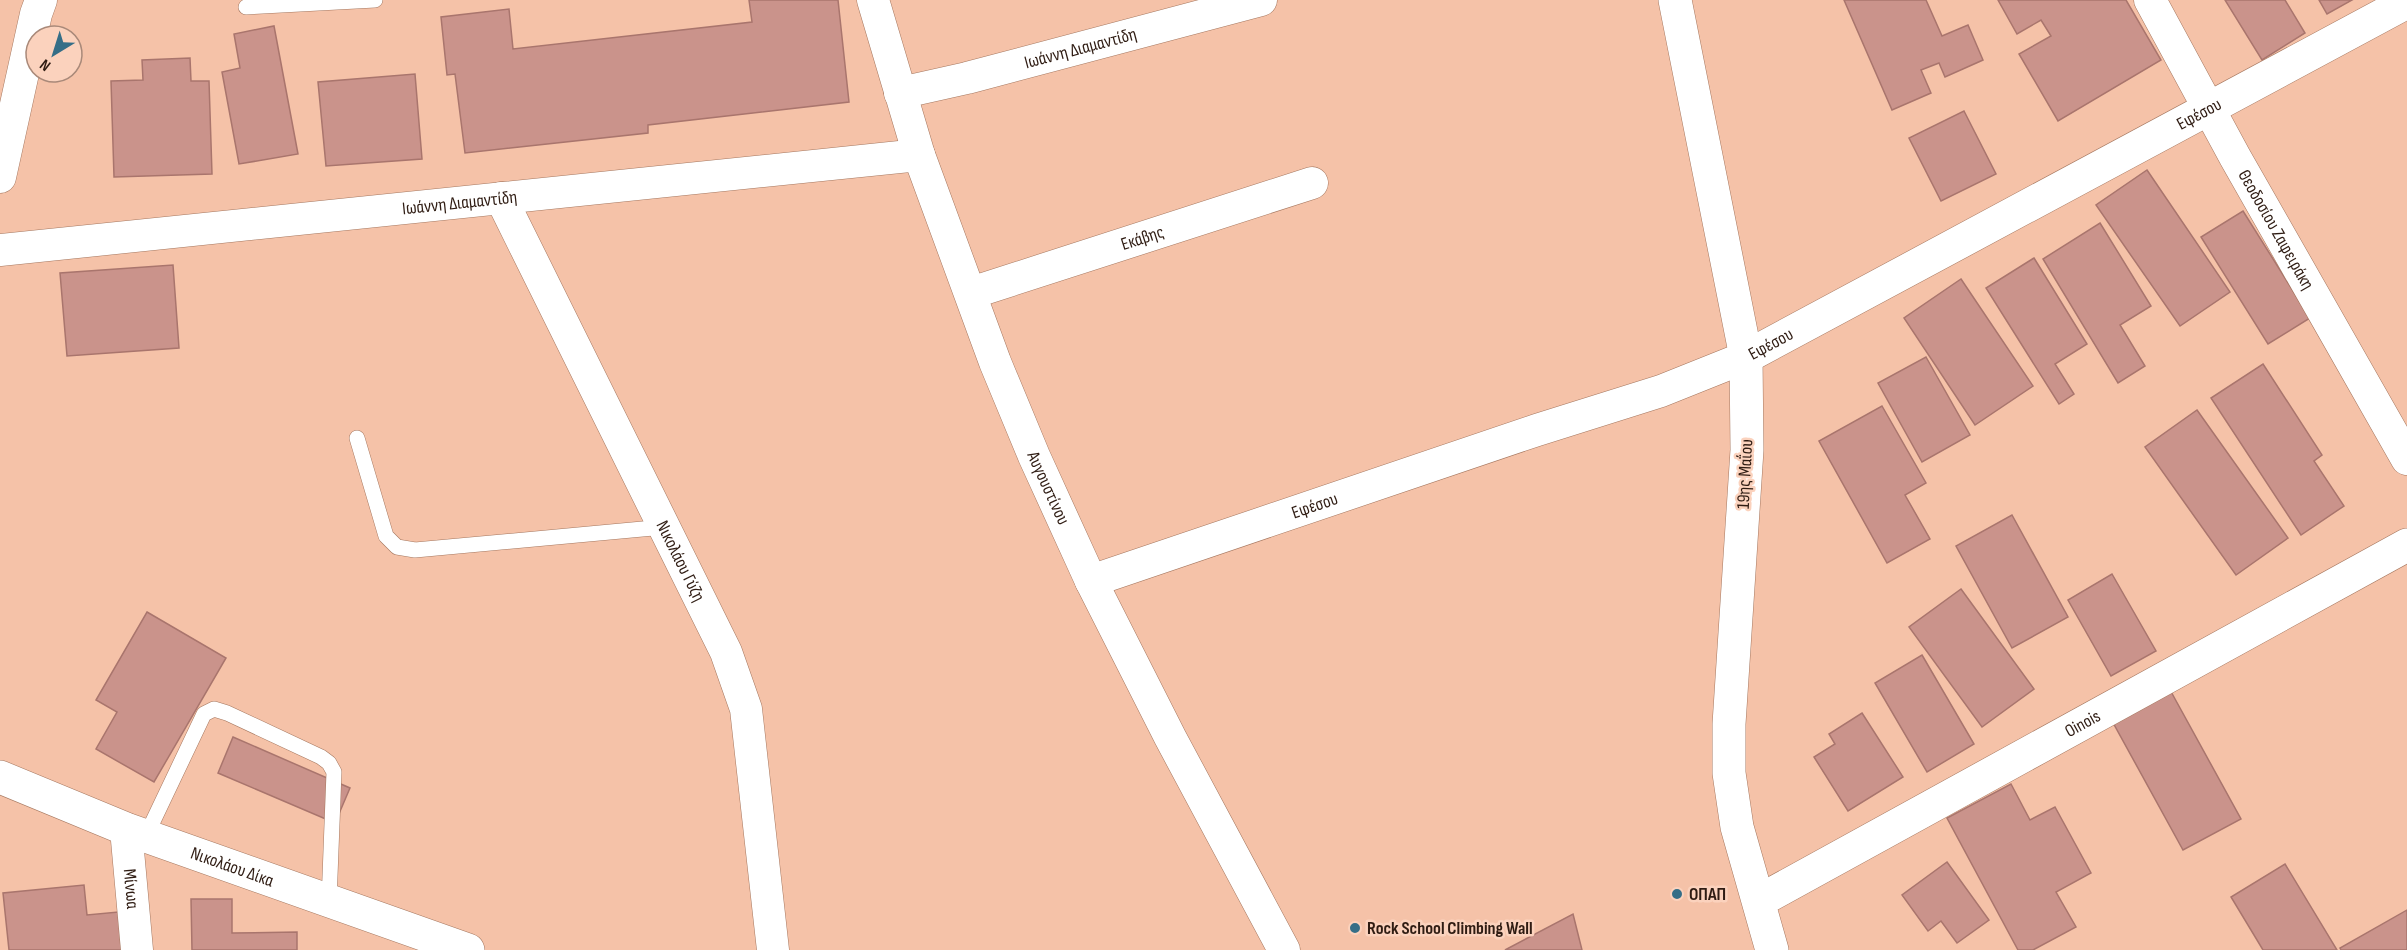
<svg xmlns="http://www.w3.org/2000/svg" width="2407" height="950" font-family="'Sofia Sans Condensed',sans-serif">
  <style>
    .building { fill: #ca938b; stroke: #a9756d; stroke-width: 1.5 }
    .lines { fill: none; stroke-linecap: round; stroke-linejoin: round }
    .service-casing { stroke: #a5775f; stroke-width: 16 }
    .minor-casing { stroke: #a5775f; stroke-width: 33 }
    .tertiary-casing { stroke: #a5775f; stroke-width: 34 }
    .secondary-casing { stroke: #a5775f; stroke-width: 34 }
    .service { stroke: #fff; stroke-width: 15 }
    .minor { stroke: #fff; stroke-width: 32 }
    .tertiary { stroke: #fff; stroke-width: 33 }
    .secondary { stroke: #fff; stroke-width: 33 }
    .poi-dot { fill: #356e87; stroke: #fbd2bd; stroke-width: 2 }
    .labels { text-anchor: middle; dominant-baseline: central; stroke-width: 5; stroke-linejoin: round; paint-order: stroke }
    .street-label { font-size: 18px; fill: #2f1c13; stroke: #fbd2bd }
    .poi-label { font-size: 18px; font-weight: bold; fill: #2f1c13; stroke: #fbd2bd; text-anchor: start }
  </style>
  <rect width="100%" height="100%" fill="#f5c2a8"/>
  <g class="building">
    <polygon points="749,0 838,0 849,102 648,125 648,133 465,153 455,74 447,75 441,17 509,9 513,49 752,22"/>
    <polygon points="1844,0 1926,0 1942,36 1968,25 1983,60 1945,77 1939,63 1921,70 1931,93 1892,110"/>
    <polygon points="1998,0 2126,0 2161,60 2058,121 2019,54 2051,36 2041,20 2017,34"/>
    <polygon points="2225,0 2285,0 2305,33 2262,60"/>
    <polygon points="2319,0 2352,0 2327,14"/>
    <polygon points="274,26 298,154 239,164 222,72 240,68 234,34"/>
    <polygon points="190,58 191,81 209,81 212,174 114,177 111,81 143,80 142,60"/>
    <polygon points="415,74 422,159 326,166 318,82"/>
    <polygon points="1964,111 1996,174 1941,201 1909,138"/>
    <polygon points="2147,170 2230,292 2180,326 2096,205"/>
    <polygon points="2243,211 2310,318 2268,344 2201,237"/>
    <polygon points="2100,223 2151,306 2120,325 2145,366 2118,383 2043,259"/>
    <polygon points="2034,258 2087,344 2055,364 2074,394 2059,404 1986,288"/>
    <polygon points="173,265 179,348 67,356 60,273"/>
    <polygon points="1961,279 2033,386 1975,425 1904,318"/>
    <polygon points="1926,357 1970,435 1922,462 1878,383"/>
    <polygon points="2263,364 2322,455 2314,461 2344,506 2301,535 2211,398"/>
    <polygon points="1882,406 1926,483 1905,495 1930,539 1887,563 1819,441"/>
    <polygon points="2197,410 2288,538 2236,575 2145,447"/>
    <polygon points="2012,515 2068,617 2012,648 1956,546"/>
    <polygon points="2112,574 2156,651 2111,676 2068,600"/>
    <polygon points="1961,589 2034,689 1982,727 1909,627"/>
    <polygon points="147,612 226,658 154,782 96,749 117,712 96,700"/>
    <polygon points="1922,655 1974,744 1927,772 1875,683"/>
    <polygon points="2169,688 2241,819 2183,850 2111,719"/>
    <polygon points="1862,713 1903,777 1848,811 1814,757 1835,744 1829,734"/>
    <polygon points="233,737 350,788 335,823 218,773"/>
    <polygon points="2011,784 2030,820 2055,807 2091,873 2056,892 2076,927 2033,950 2018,950 1947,818"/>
    <polygon points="1947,862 1989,920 1957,943 1941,921 1928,931 1902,895"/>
    <polygon points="2285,864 2337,950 2263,950 2231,897"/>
    <polygon points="84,885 87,915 129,911 133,950 9,950 3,893"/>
    <polygon points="191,899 232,899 232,933 297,932 297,950 192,950"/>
    <polygon points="2407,910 2407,950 2341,950 2340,948"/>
    <polygon points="1573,914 1582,950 1505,950"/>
  </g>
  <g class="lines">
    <defs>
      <g id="service">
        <polyline points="246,7 375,0"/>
        <polyline points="357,438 386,536 397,547 415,550 664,527"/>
        <polyline points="146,836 204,714 214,709 227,713 321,757 329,763 334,772 329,902"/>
      </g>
      <g id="minor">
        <path id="s1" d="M873 0 919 155 995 362 1034 456 1091 581 1170 737 1284 950"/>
        <path id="s2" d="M2150 0 2235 157 2407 459"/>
        <path id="s3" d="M900 93 967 78 1261 0"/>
        <polyline points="0,177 36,14 41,0"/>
        <path id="s4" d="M501 198 726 652 746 709 773 950"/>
        <path id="s5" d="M0 250 919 155"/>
        <path id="s6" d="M971 293 1312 183"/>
        <path id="s7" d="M1091 581 1537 430 1661 391 1746 357"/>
        <path id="s8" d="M126 829 137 950"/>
      </g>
      <g id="tertiary">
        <polyline points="1675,0 1746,357 1747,450 1729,724 1729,773 1737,827 1772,950"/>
        <path id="s9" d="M1746 357 2407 2"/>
        <path id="s10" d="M1759 901 2407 545"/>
      </g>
      <g id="secondary">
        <path id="s11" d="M0 777 126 829 468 950"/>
      </g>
    </defs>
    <use href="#service" class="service-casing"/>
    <use href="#minor" class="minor-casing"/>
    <use href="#tertiary" class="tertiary-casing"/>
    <use href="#secondary" class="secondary-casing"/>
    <use href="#service" class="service"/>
    <use href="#minor" class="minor"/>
    <use href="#tertiary" class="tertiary"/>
    <use href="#secondary" class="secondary"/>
  </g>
  <g class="poi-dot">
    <circle cx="1677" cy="894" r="6"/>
    <circle cx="1355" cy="928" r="6"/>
  </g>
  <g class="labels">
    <g class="street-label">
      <text stroke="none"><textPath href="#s3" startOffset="186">Ιωάννη Διαμαντίδη</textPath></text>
      <text stroke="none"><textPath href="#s9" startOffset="514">Εφέσου</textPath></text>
      <text stroke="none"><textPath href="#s5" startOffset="462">Ιωάννη Διαμαντίδη</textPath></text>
      <text stroke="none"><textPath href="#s2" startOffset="262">Θεοδοσίου Ζαφειράκη</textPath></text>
      <text stroke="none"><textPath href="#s6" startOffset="180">Εκάβης</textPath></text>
      <text stroke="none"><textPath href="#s9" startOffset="28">Εφέσου</textPath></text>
      <text transform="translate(1745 474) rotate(-87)">19ης Μαΐου</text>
      <text stroke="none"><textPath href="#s1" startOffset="519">Αυγουστίνου</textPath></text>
      <text stroke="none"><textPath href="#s7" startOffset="236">Εφέσου</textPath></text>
      <text stroke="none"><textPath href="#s4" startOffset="405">Νικολάου Γύζη</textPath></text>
      <text stroke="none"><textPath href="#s10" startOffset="369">Oinois</textPath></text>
      <text stroke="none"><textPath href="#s11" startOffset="249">Νικολάου Δίκα</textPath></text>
      <text stroke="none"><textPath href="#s8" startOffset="60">Μίνωα</textPath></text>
    </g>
    <g class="poi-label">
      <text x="1689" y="894">ΟΠΑΠ</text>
      <text x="1367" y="928">Rock School Climbing Wall</text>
    </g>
  </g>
  <g transform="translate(54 54) rotate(218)"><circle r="28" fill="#fbd2bd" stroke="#a98979" stroke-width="1.5"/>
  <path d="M0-4.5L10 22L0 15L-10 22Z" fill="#356e87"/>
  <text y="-9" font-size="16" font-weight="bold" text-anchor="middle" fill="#2f1c13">N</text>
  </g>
</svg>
